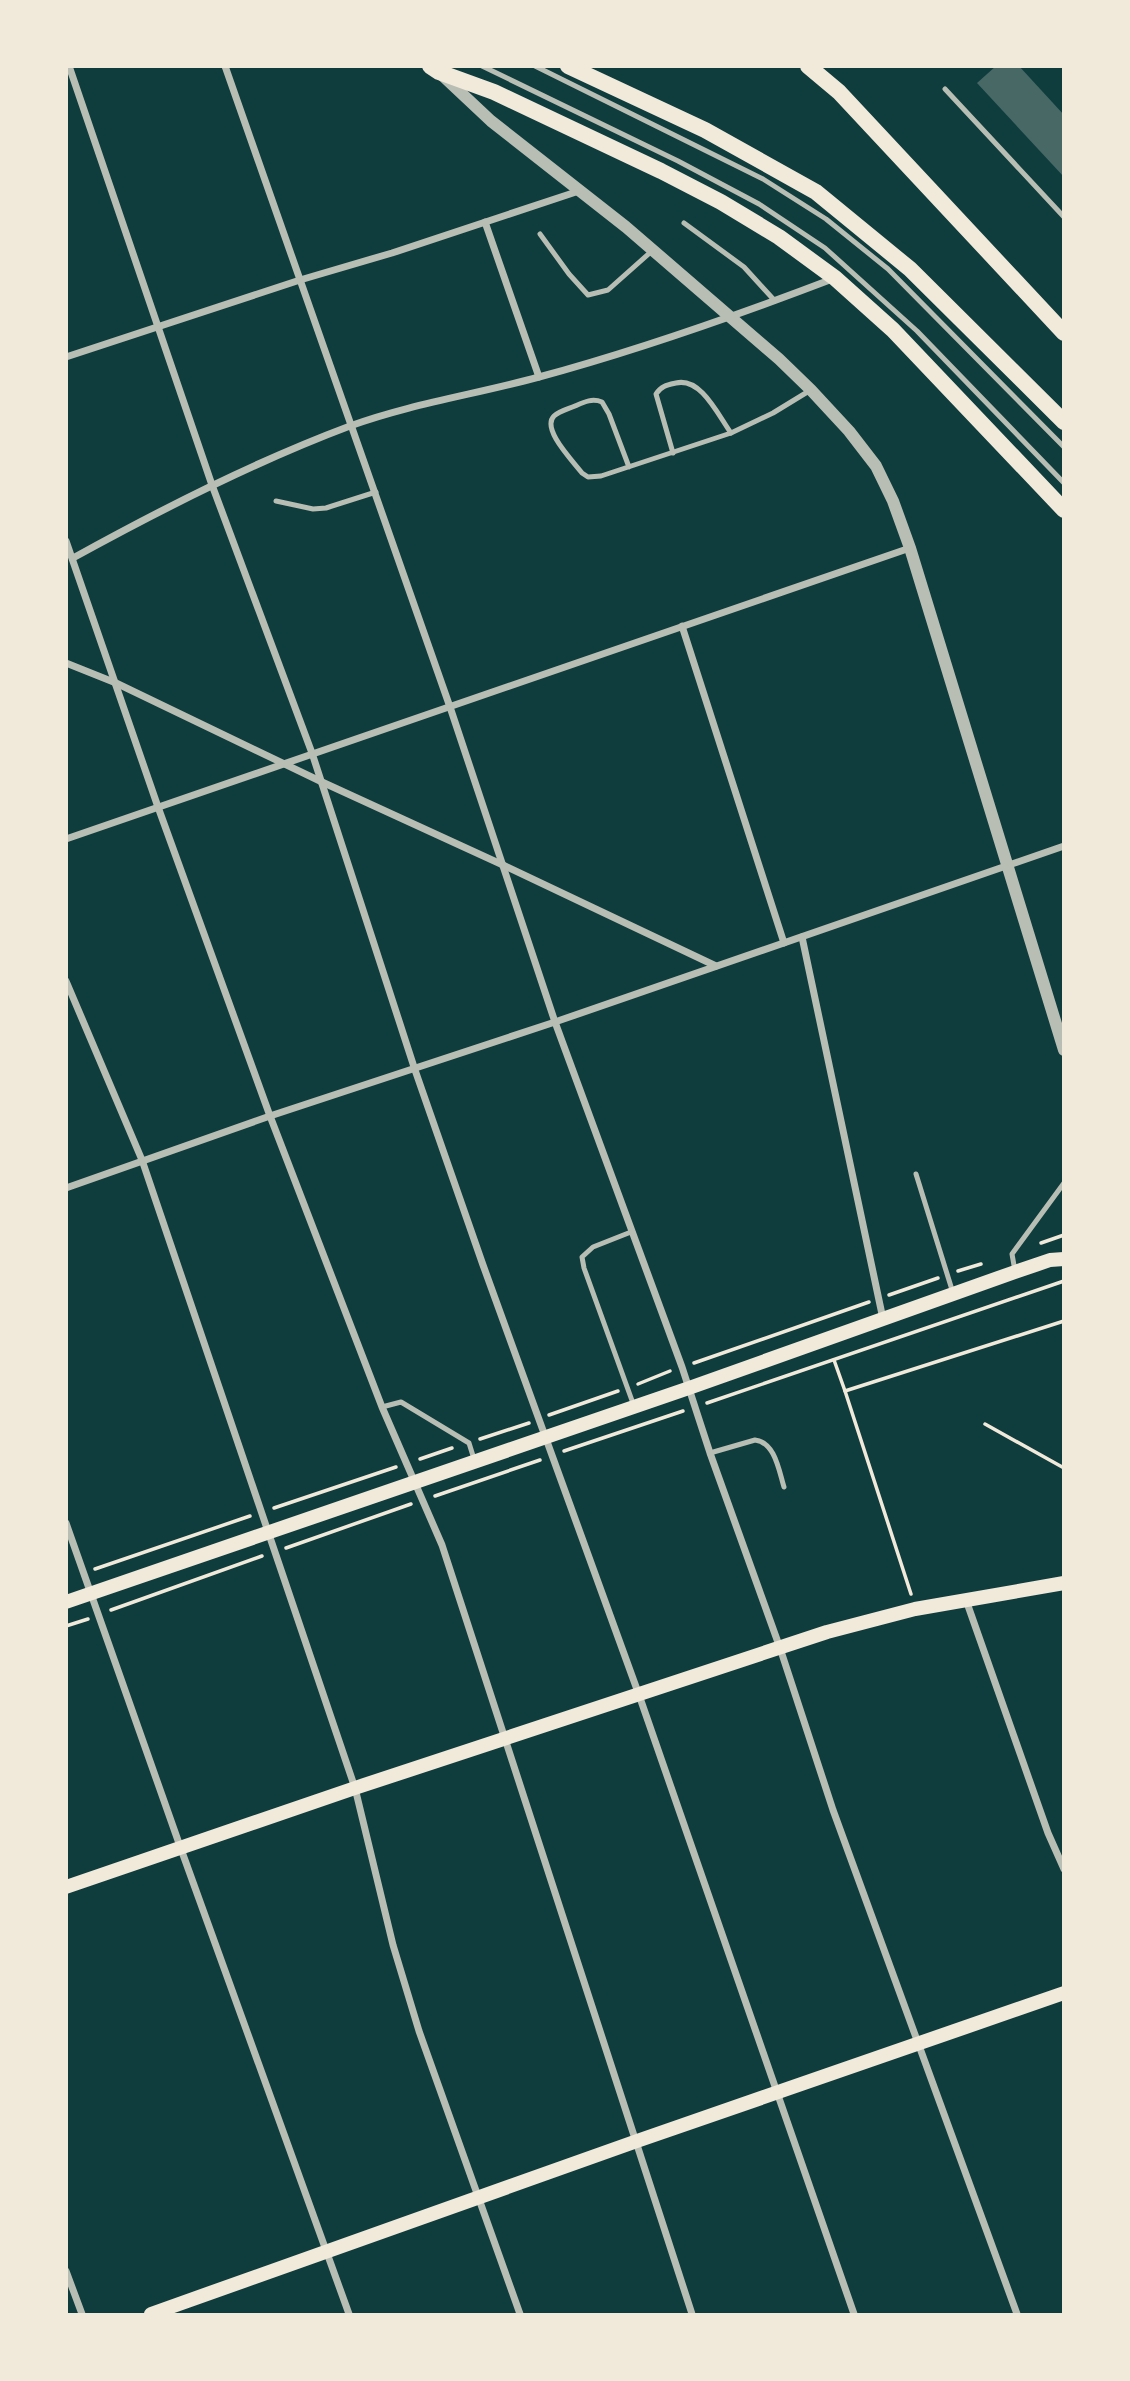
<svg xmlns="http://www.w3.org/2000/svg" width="1130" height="2381" font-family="'Exo 2',sans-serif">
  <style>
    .building { fill: #486865 }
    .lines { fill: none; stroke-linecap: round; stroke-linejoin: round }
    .path { stroke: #f1e9da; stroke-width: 3.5 }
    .service { stroke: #b8beb3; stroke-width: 5 }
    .minor { stroke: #b8beb3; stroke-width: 7 }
    .tertiary { stroke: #b8beb3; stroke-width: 12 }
    .secondary { stroke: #f1e9da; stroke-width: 14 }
    .primary { stroke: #f1e9da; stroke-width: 16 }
  </style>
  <rect width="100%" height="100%" fill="#0f3d3e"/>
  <polygon class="building" points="996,66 1019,66 1064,115 1064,177 977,83"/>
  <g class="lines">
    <g class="path">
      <polyline points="1041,1243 1064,1235"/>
      <polyline points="958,1271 981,1264"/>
      <polyline points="889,1295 938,1278"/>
      <polyline points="834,1360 845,1391"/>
      <polyline points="694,1363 869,1302"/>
      <polyline points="638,1384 670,1371"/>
      <polyline points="707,1403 1064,1281"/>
      <polyline points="549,1415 618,1391"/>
      <polyline points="985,1424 1064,1468"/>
      <polyline points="480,1439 529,1423"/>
      <polyline points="564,1451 683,1411"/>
      <polyline points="420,1459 452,1448"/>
      <polyline points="435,1496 540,1460"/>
      <polyline points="274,1508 396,1467"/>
      <polyline points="286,1548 411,1504"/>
      <polyline points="95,1569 250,1516"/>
      <polyline points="911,1594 845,1391 1064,1321"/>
      <polyline points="111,1610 262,1556"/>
      <polyline points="66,1626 88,1619"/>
    </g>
    <g class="service">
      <polyline points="482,66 678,161 759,204 825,248 917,331 1064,483"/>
      <polyline points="535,66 763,179 826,219 888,269 1064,447"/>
      <polyline points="945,89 1064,217"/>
      <polyline points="684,223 744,267 775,301"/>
      <polyline points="540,234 569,274 588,295 608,290 653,250"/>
      <path d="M673 453 656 394C661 386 667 385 676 383 701 377 718 415 731 433"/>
      <path d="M629 467 609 414 602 402C592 398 584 402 575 406 568 409 559 411 554 416 541 429 573 461 582 473L588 477 601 476 731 433 773 413 809 391"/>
      <polyline points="276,501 313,509 326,508 376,492"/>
      <polyline points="916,1174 953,1293"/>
      <polyline points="631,1232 593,1247 582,1257 584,1268 634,1406"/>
      <polyline points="1015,1271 1012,1254 1064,1183"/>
      <polyline points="382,1407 401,1402 469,1443 474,1459"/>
      <path d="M710 1453 755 1440C775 1442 779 1471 784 1487"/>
    </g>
    <g class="minor">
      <polyline points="69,66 212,485 312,753 415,1070 483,1265 639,1695 854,2314"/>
      <polyline points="225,66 450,707 555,1022 682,1367 710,1453 780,1648 833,1810 1017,2314"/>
      <polyline points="485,222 539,377"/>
      <polyline points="66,357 300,280 392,253 579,191"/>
      <polyline points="66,541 158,807 270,1116 382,1407 442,1545 692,2314"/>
      <path d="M73 558C162 509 254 462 350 426 410 404 477 394 539 377 639 350 738 315 835 278"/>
      <polyline points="682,626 784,943"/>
      <polyline points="66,663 116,683 322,782 503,865 716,966"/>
      <polyline points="66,839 910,548"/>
      <polyline points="802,937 883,1319"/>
      <polyline points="66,981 142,1160 355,1788 393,1945 419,2031 520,2314"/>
      <polyline points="66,1188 270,1116 555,1022 1064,846"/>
      <polyline points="66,1523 181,1849 349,2314"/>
      <polyline points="966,1600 1048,1833 1064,1869"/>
      <polyline points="66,2271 82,2314"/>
    </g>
    <polyline class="tertiary" points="442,75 491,121 626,227 779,359 811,390 849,431 876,466 893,501 910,548 1064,1050"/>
    <g class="secondary">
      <polyline points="66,1602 689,1388 1015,1272 1050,1260 1064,1259"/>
      <polyline points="66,1887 355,1788 827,1632 915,1609 1064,1583"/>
      <polyline points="151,2314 637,2141 1064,1993"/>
    </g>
    <g class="primary">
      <polyline points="430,66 439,72 494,92 661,171 721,202 779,237 835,278 893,330 1064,510"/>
      <polyline points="568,66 705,130 816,192 910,269 1064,422"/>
      <polyline points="808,66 839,92 1064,333"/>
    </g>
  </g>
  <rect width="1130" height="2381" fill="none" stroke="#f1e9da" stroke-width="136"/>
</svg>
